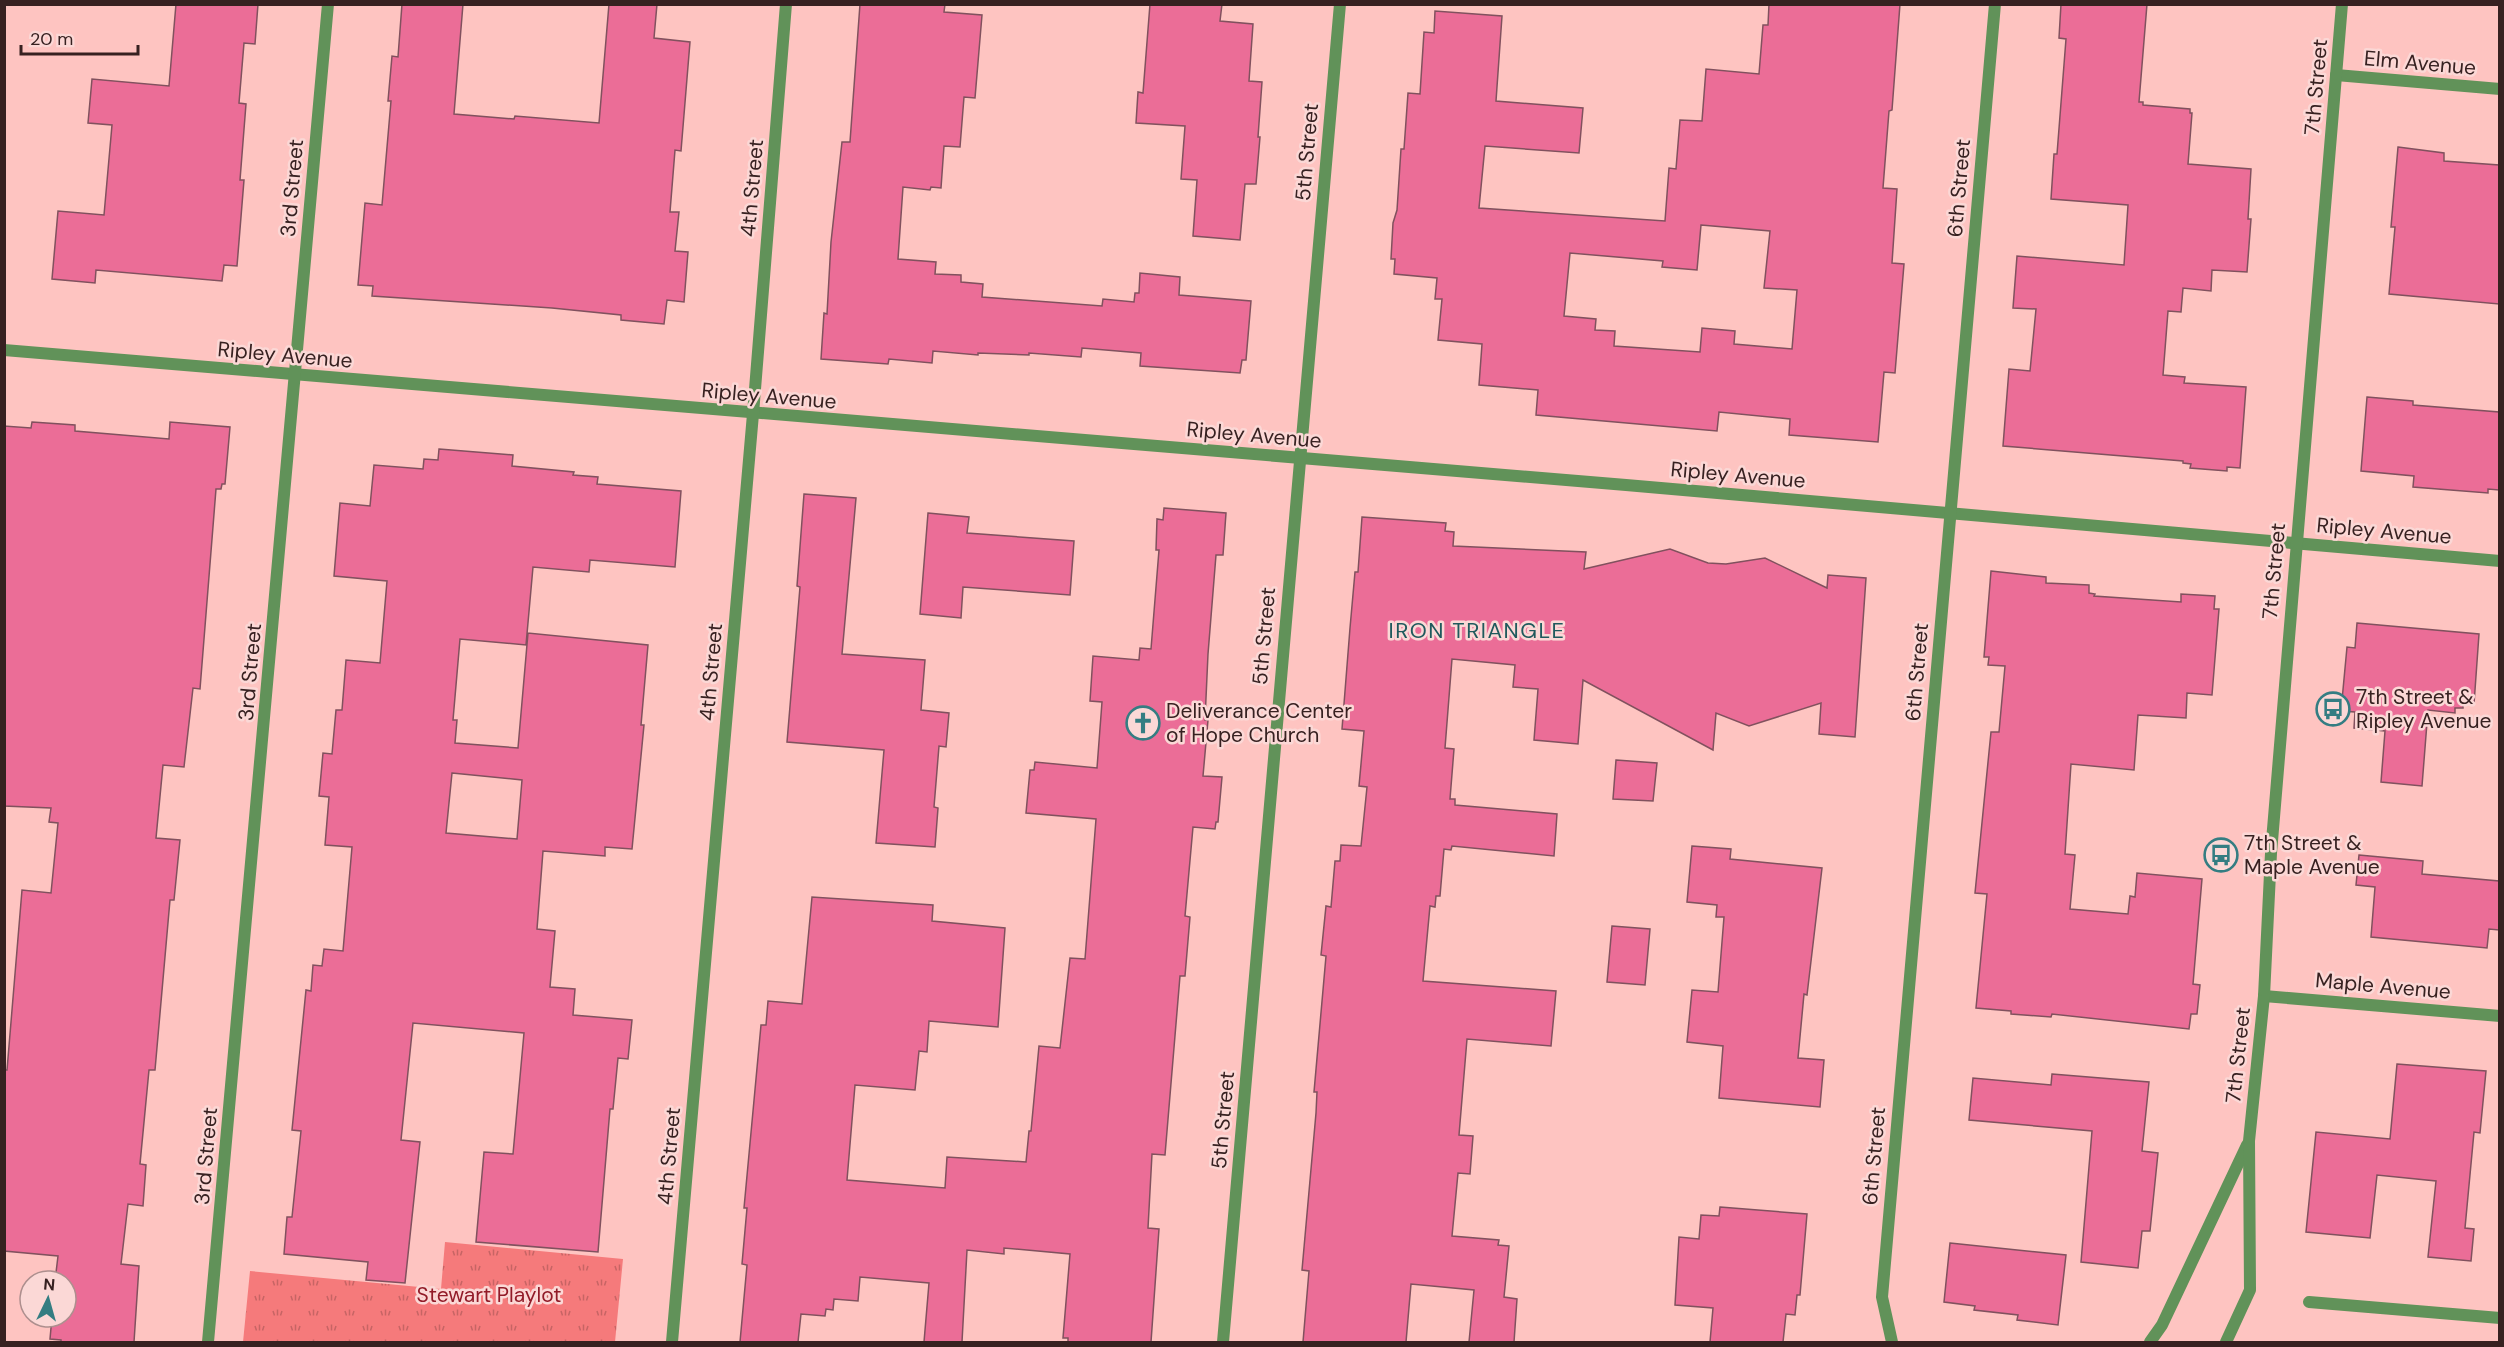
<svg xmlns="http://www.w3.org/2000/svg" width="2504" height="1347" font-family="'DM Sans',sans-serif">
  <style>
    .park { fill: url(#park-tufts) }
    .building { fill: #eb6d97; stroke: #81515e; stroke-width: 1.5; fill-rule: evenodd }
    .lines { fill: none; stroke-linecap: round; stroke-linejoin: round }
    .minor { stroke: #619259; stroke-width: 12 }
    .tertiary { stroke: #619259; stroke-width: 12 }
    .labels { text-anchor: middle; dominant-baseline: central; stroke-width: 5; stroke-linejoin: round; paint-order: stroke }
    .street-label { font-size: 21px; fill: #372121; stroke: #fbd8d6 }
    .poi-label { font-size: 21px; fill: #372121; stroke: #fbd8d6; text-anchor: start }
    .park-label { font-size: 21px; fill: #921b28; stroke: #fbd8d6 }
    .neighbourhood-label { font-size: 22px; letter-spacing: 1.5px; fill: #1f5a5d; stroke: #fbd8d6 }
  </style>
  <defs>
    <pattern id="park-tufts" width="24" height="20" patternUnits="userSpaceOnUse" patternTransform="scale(1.5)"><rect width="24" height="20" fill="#f57a7b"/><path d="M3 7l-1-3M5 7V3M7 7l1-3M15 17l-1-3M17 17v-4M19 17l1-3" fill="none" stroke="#c76464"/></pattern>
  </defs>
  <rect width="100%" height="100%" fill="#fec4c1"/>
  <polygon class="park" points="445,1242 623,1259 615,1342 243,1342 250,1271 441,1289"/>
  <g class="building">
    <polygon points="176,4 258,4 255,44 244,43 239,103 246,104 240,180 244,180 237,266 224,265 222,281 96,270 95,283 52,279 58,211 104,215 112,125 88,123 92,79 169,86"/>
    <polygon points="402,4 463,4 454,114 514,119 515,116 599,123 609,4 657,4 654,38 690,42 681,151 675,150 670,212 679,212 675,251 688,252 684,302 667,300 664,324 621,320 621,315 552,308 372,296 373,286 358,285 365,203 382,205 391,101 388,101 392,56 398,57"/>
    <polygon points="860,4 945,4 944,12 982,15 975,98 964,97 960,147 944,146 941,188 931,187 930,190 903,187 898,259 936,262 935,274 961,275 961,282 983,284 982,297 1102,306 1103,299 1134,302 1135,293 1139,293 1140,273 1180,277 1179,295 1251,301 1246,360 1242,360 1240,373 1140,366 1141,353 1082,348 1081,357 1029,353 1029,355 978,353 978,355 933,351 932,363 889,359 888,364 821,359 824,313 827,314 831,242 842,142 850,142"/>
    <polygon points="1150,4 1222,4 1220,21 1253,24 1249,81 1262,82 1258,137 1260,137 1256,184 1245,184 1240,240 1193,236 1197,180 1181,179 1185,126 1136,123 1138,92 1143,93"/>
    <path d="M1769 4H1900L1892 110 1889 111 1883 188 1897 189 1892 263 1904 264 1895 373 1884 372 1878 442 1789 435 1790 419 1719 412 1717 431 1536 415 1538 390 1479 385 1482 344 1438 340 1442 299H1435L1437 278 1394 274 1395 259H1391L1393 223 1397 210 1401 149H1404L1408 93 1420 94 1424 32 1434 33 1435 11 1502 16 1496 101 1583 108 1579 153 1485 146 1479 208 1665 221 1669 168 1676 169 1680 120 1702 121 1706 69 1759 74 1763 25H1768ZM1701 225 1770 231 1764 288 1797 290 1792 349 1734 344 1735 331 1702 328 1700 352 1614 346 1615 331 1595 330 1596 319 1564 316 1570 253 1663 261 1662 267 1697 270Z"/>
    <polygon points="2061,4 2147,4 2139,102 2143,102 2143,105 2190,109 2190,113 2192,113 2188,164 2251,169 2248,219 2251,219 2247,272 2212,270 2211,291 2183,288 2181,312 2168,311 2163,375 2185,377 2184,383 2246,387 2240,468 2227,467 2227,471 2190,468 2191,464 2183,463 2183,461 2003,446 2009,369 2030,371 2036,309 2013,308 2017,256 2124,265 2128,205 2051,199 2054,154 2057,154 2066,39 2059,38"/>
    <polygon points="2398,147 2444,153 2444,161 2499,165 2499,304 2389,294 2395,227 2391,227"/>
    <polygon points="2367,397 2413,401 2413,405 2499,412 2499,490 2488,489 2488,493 2413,487 2414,476 2361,471"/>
    <polygon points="32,422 75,425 75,431 169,439 170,422 230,427 225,484 222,484 221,489 216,489 200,689 193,688 184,767 163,765 156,838 180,840 174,900 170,900 155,1070 149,1070 140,1164 146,1165 143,1206 128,1204 121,1264 139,1266 134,1342 61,1342 61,1340 50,1339 52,1317 66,1317 66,1281 55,1281 58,1256 4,1251 4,1070 7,1070 22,890 51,893 58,823 49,822 51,808 4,806 4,426 31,428"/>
    <path d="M439 449 513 455 512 466 574 472 573 475 598 477 597 484 681 491 675 567 590 560 589 572 533 567 526 645 460 639 453 720H457L455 743 518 748 528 633 648 645 641 725H644L632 849 605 847V856L543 851 537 929 555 931 550 987 575 989 573 1015 632 1020 628 1059 618 1058 613 1109H610L598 1252 476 1242 484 1152 513 1154 524 1033 413 1023 401 1140 420 1142 405 1283 366 1280 368 1262 284 1254 287 1217H292L301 1131 292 1130 306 990 311 991 313 965 322 966 324 949 343 951 352 847 325 845 329 797 319 796 323 753 332 754 336 710H342L346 660 380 663 387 581 334 576 340 503 370 506 374 465 423 469 424 459 438 460ZM452 773 522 780 517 839 446 833Z"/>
    <polygon points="804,494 856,498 842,654 925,660 921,710 949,713 946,747 939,746 934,807 938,808 935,847 876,843 884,750 787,742 800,587 797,586"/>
    <polygon points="1164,508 1226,513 1223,555 1216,555 1208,654 1205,720 1208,720 1203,776 1222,777 1218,822 1216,822 1215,829 1193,827 1185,916 1190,917 1185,976 1180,976 1165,1155 1152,1154 1148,1228 1159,1229 1151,1342 1068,1342 1068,1338 1063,1338 1070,1254 1004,1248 1004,1254 967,1250 962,1342 924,1342 929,1283 860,1277 858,1301 834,1299 833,1310 826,1309 825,1316 801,1314 798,1342 740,1342 747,1265 742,1264 747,1208 744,1208 761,1025 766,1025 768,1001 802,1004 812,897 933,905 932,921 1005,928 998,1027 929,1021 927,1052 919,1051 915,1090 855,1085 847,1180 945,1188 947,1157 1026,1162 1029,1131 1031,1131 1039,1046 1060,1048 1070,958 1085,959 1096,819 1026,813 1030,770 1034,770 1035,762 1097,768 1102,702 1090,701 1093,656 1139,660 1140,648 1151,649 1159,550 1156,550 1157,519 1163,520"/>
    <polygon points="928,513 969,517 967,533 1074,541 1070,595 963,587 961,618 920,614"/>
    <polygon points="1362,517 1446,523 1445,531 1454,532 1453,546 1586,552 1584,569 1670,549 1708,563 1726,564 1765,558 1827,588 1828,575 1866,578 1855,737 1819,734 1821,703 1749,726 1716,713 1713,750 1583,680 1578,744 1534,740 1538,689 1513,687 1515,665 1452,659 1445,748 1454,749 1450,799 1455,799 1455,805 1557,814 1554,856 1452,846 1451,850 1444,849 1440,896 1436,896 1435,907 1430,906 1423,981 1556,991 1551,1046 1467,1039 1459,1135 1473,1136 1470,1174 1458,1173 1452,1236 1499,1240 1498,1245 1509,1246 1504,1297 1517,1299 1514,1342 1469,1342 1474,1290 1411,1284 1406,1342 1303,1342 1309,1271 1302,1270 1316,1113 1317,1092 1314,1092 1326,956 1321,955 1326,906 1331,907 1335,861 1340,861 1341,845 1361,846 1367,787 1359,786 1364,731 1342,729 1350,628 1355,572 1358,572"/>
    <polygon points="1991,571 2046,577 2046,583 2089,585 2089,593 2095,594 2094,596 2181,602 2181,594 2215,596 2214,609 2219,609 2212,695 2187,693 2186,718 2138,715 2134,770 2071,764 2065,854 2075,855 2070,909 2128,914 2130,896 2135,897 2137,873 2202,879 2193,984 2200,985 2197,1014 2191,1014 2189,1029 2052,1014 2051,1017 2011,1014 2011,1011 1976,1008 1987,894 1975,893 1991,732 1999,732 2005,666 1988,665 1989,657 1984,657"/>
    <polygon points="2357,623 2479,634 2474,704 2463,703 2463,708 2455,708 2455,713 2428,710 2422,786 2381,782 2385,731 2354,728 2355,712 2341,711 2347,647 2355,648"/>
    <polygon points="1616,760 1657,763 1653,801 1613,799"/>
    <polygon points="1692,846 1731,849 1730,859 1822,868 1807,995 1804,994 1798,1058 1824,1060 1820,1107 1719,1098 1723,1046 1687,1042 1692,990 1718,992 1724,917 1716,917 1717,905 1687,902"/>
    <polygon points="2359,855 2423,861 2422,874 2499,881 2499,930 2489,929 2487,948 2371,937 2375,887 2356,885"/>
    <polygon points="1612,926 1650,929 1645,985 1607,982"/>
    <polygon points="2397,1064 2486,1071 2480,1133 2474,1132 2465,1228 2474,1229 2471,1261 2428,1257 2436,1181 2377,1175 2370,1238 2306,1232 2316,1132 2390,1139"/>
    <polygon points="2052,1074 2149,1082 2142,1151 2158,1153 2150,1231 2142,1231 2138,1268 2081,1262 2092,1131 1969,1120 1973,1078 2051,1085"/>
    <polygon points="1720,1207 1807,1214 1800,1295 1797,1295 1795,1315 1786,1314 1783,1342 1710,1342 1713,1308 1675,1305 1679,1237 1699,1239 1701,1215 1719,1216"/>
    <polygon points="1950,1243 2066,1255 2058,1325 2017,1320 2018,1315 1974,1310 1975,1306 1944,1302"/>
  </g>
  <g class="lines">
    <g class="minor">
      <polyline points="2336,75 2500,89"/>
      <polyline points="4,350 1626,485 2500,561"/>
      <polyline points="2264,996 2500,1016"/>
      <polyline points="2309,1302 2500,1318"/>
      <polyline points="208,1342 328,4"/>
      <polyline points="672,1342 753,414 786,4"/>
      <polyline points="1223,1342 1340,4"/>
      <polyline points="1892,1342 1882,1297 1995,4"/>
    </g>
    <g class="tertiary">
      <polyline points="2150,1342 2162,1325 2247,1145"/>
      <polyline points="2226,1342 2250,1290 2249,1141 2264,996 2271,853 2342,4"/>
    </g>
  </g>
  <defs>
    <symbol id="bus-ring" viewBox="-11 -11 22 22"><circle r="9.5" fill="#fbd8d6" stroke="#347d82" stroke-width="1.5"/><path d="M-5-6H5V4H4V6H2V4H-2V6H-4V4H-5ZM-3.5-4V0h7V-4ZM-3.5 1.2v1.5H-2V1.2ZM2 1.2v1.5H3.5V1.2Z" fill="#347d82"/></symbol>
    <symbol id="church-ring" viewBox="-11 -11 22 22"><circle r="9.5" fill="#fbd8d6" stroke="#347d82" stroke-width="1.5"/><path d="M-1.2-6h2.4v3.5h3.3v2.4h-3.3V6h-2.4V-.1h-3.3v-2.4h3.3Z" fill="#347d82"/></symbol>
  </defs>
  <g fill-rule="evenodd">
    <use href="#bus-ring" x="2314" y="690" width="38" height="38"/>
    <use href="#church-ring" x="1124" y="704" width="38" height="38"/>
    <use href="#bus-ring" x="2202" y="836" width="38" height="38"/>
  </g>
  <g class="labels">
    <g class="street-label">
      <text transform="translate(2420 63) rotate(5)">Elm Avenue</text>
      <text transform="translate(2316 87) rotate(-85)">7th Street</text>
      <text transform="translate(1307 152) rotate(-85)">5th Street</text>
      <text transform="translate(292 188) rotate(-85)">3rd Street</text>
      <text transform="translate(752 188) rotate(-85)">4th Street</text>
      <text transform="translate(1959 188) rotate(-85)">6th Street</text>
      <text transform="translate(285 355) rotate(5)">Ripley Avenue</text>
      <text transform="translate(769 396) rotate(5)">Ripley Avenue</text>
      <text transform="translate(1254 435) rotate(5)">Ripley Avenue</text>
      <text transform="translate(1738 475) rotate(5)">Ripley Avenue</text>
      <text transform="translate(2384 531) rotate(5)">Ripley Avenue</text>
      <text transform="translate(2274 571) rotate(-85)">7th Street</text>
      <text transform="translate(1264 636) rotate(-85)">5th Street</text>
      <text transform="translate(250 672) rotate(-85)">3rd Street</text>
      <text transform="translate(711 672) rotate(-85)">4th Street</text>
      <text transform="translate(1917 672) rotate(-85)">6th Street</text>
      <text transform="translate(2383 986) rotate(5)">Maple Avenue</text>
      <text transform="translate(2238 1055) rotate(-84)">7th Street</text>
      <text transform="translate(1223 1120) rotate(-85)">5th Street</text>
      <text transform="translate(206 1156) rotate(-85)">3rd Street</text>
      <text transform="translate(669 1156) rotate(-85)">4th Street</text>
      <text transform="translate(1874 1156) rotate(-85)">6th Street</text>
    </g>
    <g class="poi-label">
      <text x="2356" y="697">7th Street &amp;<tspan x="2356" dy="24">Ripley Avenue</tspan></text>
      <text x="1166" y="711">Deliverance Center<tspan x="1166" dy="24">of Hope Church</tspan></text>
      <text x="2244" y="843">7th Street &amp;<tspan x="2244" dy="24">Maple Avenue</tspan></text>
    </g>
    <g class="park-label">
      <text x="489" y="1295">Stewart Playlot</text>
    </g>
    <g class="neighbourhood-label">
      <text x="1477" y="630">IRON TRIANGLE</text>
    </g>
  </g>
  <rect width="2504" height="1347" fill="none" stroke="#372121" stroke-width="12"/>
  <g transform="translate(48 1299) rotate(5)"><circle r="28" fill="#fbd8d6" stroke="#ad8f8e" stroke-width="1.5"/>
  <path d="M0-4.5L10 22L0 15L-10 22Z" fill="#347d82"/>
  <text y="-9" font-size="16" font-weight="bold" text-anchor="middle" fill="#372121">N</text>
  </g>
  <path d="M21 45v9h117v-9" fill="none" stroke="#372121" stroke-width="3"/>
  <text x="30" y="45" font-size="18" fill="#372121" stroke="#fbd8d6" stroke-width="4.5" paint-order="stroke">20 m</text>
</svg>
